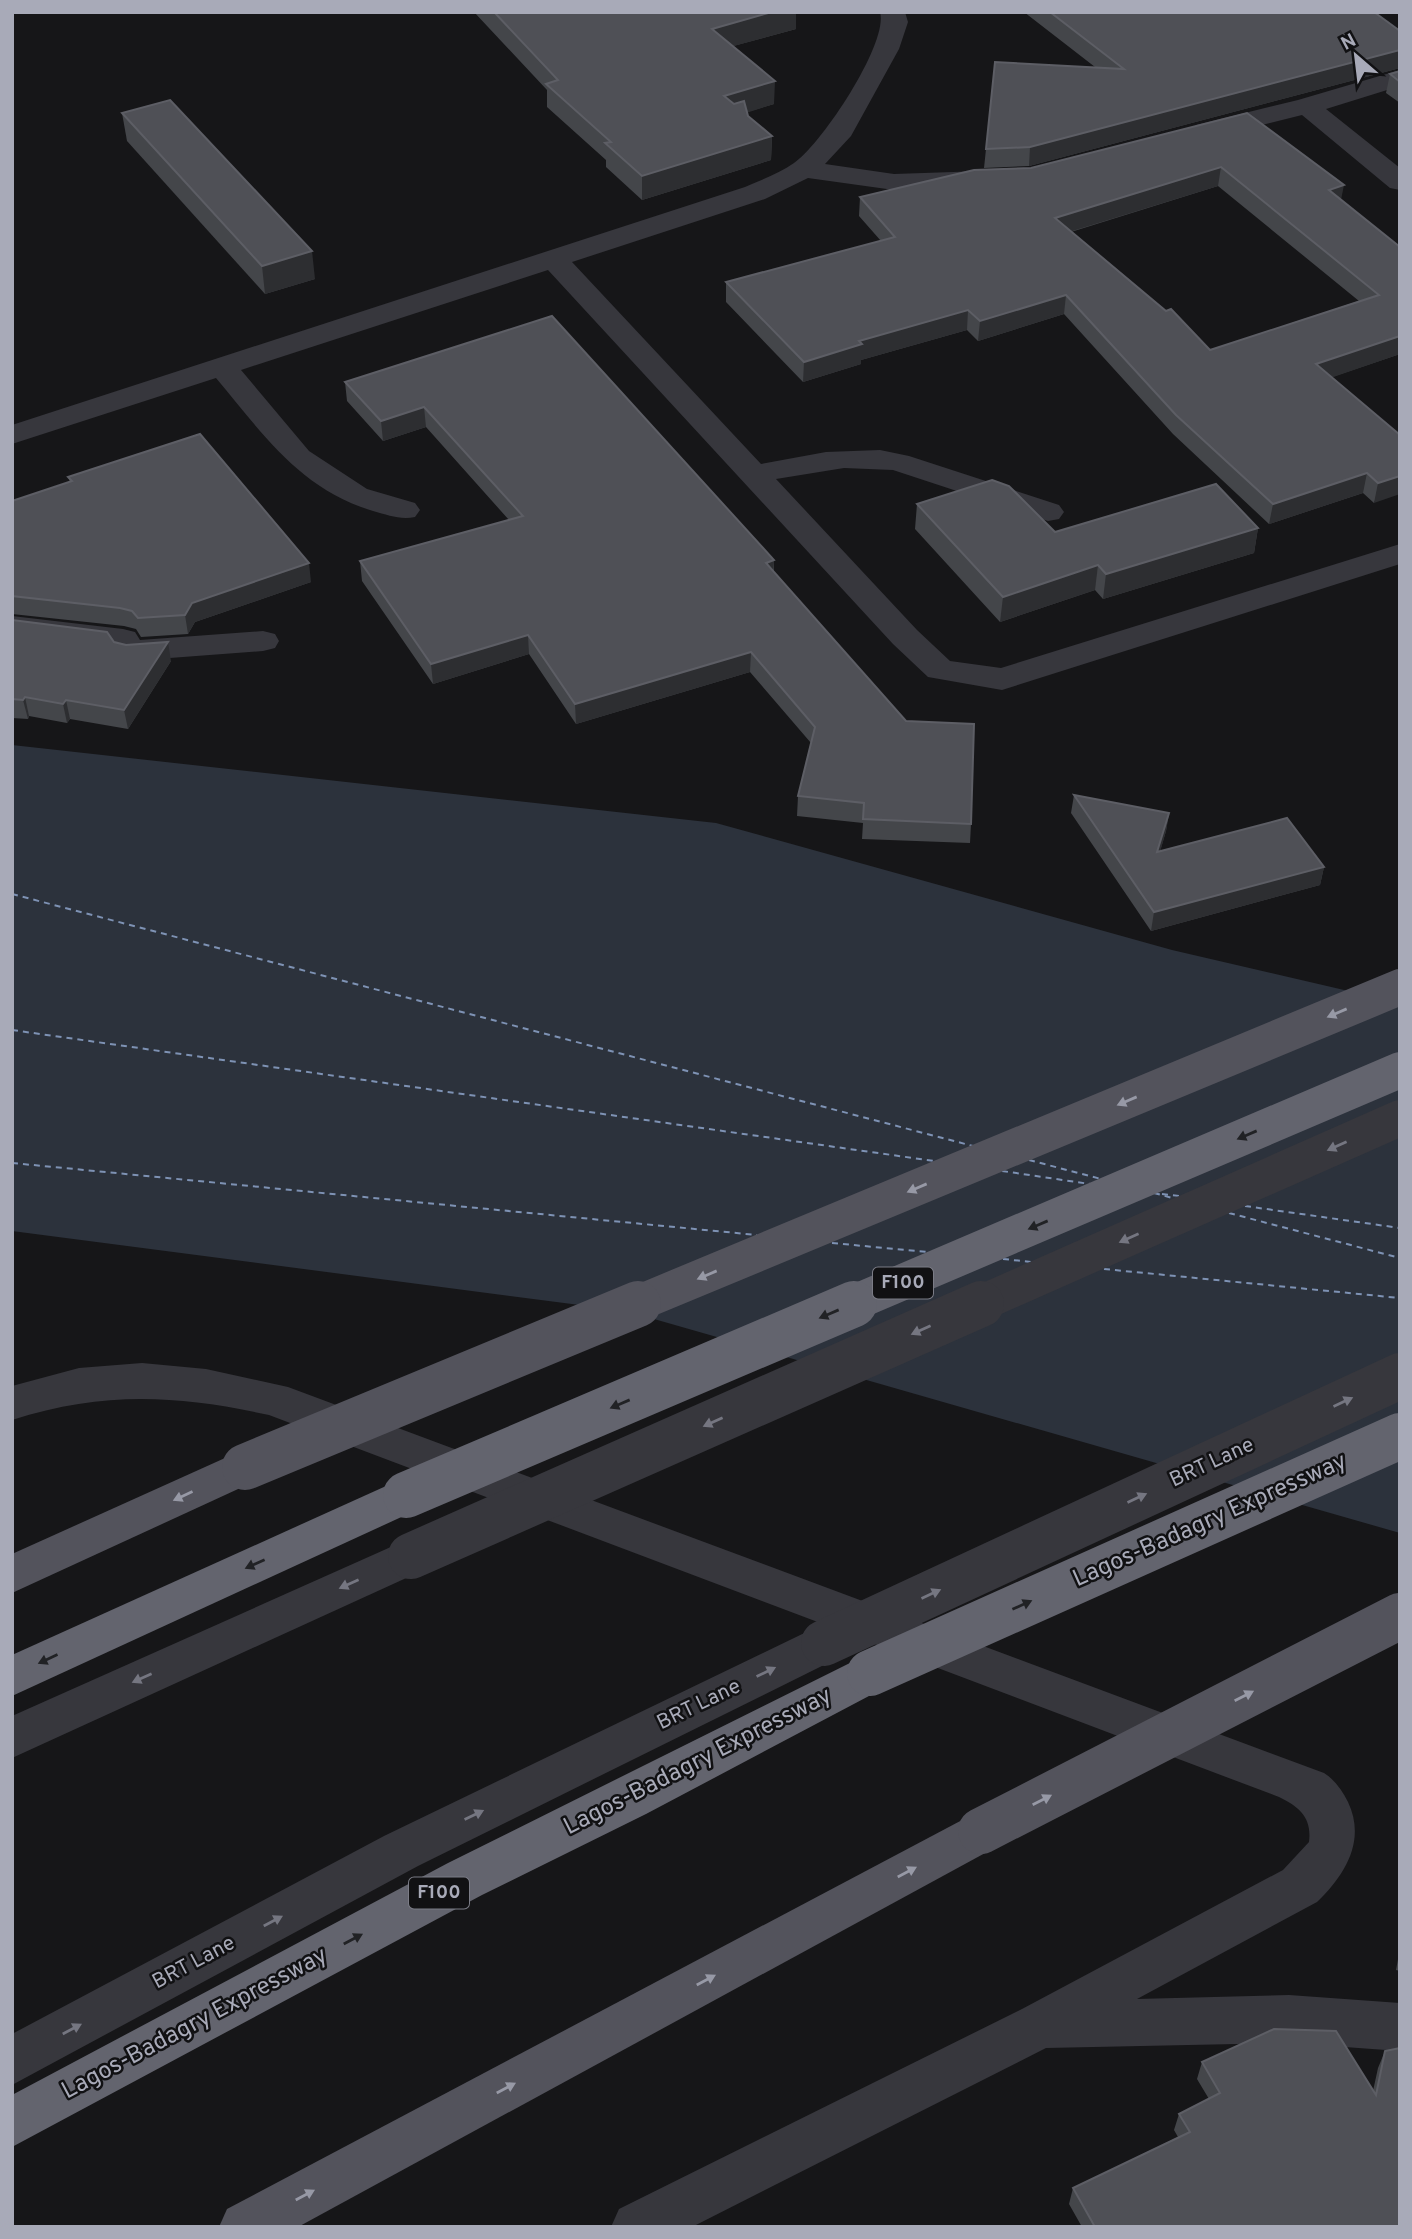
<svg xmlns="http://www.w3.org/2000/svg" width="1412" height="2239" font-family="Overpass,sans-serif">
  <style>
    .water { fill: #2c323c }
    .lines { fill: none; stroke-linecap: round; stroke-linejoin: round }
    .ferry { stroke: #7e92b4; stroke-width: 2; stroke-dasharray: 6 5; stroke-linecap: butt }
    .minor { fill: #37373d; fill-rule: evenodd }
    .major { fill: #53535c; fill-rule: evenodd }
    .highway { fill: #63646e; fill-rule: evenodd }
    .minor-bridge-far1 { stroke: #37373d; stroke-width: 36 }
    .minor-bridge { stroke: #37373d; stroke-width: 46 }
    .major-bridge-far1 { stroke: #53535c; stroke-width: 36 }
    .major-bridge { stroke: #53535c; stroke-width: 46 }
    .highway-bridge-far1 { stroke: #63646e; stroke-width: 36 }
    .highway-bridge { stroke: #63646e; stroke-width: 46 }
    .wall { fill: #44464a; fill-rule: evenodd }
    .shaded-wall { fill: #2d2e31 }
    .building { fill: #4f5056; stroke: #5d5e65; stroke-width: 2; fill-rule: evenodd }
    .oneway { fill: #9799a6 }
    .oneway2 { fill: #212225 }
    .oneway3 { fill: #757681 }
    .labels { text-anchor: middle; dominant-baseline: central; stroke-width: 5; stroke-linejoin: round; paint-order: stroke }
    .shield { fill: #111113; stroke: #7b7c86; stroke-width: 2 }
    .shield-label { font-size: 19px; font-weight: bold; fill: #a8aab8 }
    .street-label { font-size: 21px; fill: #a8aab8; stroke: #111113 }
    .near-street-label { font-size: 24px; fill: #a8aab8; stroke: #111113 }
  </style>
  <rect width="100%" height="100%" fill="#161618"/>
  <polygon class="water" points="12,745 716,823 1172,950 1400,1003 1400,1533 626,1311 12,1231"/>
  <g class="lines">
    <g class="ferry">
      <polyline points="12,894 973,1146"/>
      <polyline points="12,1030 934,1161"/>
      <polyline points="1029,1160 1101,1179"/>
      <polyline points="12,1163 757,1235"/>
      <polyline points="1002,1171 1090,1184"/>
      <polyline points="1154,1193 1176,1199"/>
      <polyline points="1162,1194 1180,1196"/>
      <polyline points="1245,1206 1400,1228"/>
      <polyline points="1229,1213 1400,1258"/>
      <polyline points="832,1243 927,1252"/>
      <polyline points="1003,1259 1032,1262"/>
      <polyline points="1104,1269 1400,1298"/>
    </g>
    <g class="minor">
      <path d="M880 12H905L908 22 899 49 851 136 825 164 894 174 983 171 993 173 997 179 993 185 894 190 808 178 765 199 572 262 761 464 826 452 880 450 909 456 1059 505 1064 512 1059 519 1048 521 893 470 844 468 776 479 917 630 950 661 1001 668 1400 544V564L1002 690 928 677 893 644 548 270 241 370 309 451 367 489 415 503 420 510 415 517C400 520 388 515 373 511 300 489 263 434 216 378L12 444V425L745 187C761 180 780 173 794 163 821 145 889 43 880 12Z"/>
      <polygon points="1400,70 1400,86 1326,109 1400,168 1400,190 1390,188 1302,115 1205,139 1196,137 1192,131 1196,125 1298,100"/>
      <polygon points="12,616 123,629 135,632 140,640 263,631 275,634 279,641 275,648 263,651 130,661 118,658 112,648 12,636"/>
      <path d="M142 1363 206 1369 288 1387 1324 1773C1335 1780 1342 1790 1348 1802 1366 1840 1346 1874 1317 1902L1137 1999 1289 1995 1400 2003V2051L1289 2043 1046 2048 692 2227H611L619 2209 1022 2009 1283 1870 1309 1842C1312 1818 1300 1807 1279 1797L840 1631 846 1643 840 1657 418 1866 12 2085V2034L384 1836 823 1624 269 1415C176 1395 104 1391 12 1420V1386L79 1368Z"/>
      <polygon points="411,1538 426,1543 433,1556 426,1569 12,1758 12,1716"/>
    </g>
    <g class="major">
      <polygon points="245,1449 260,1455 266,1467 260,1479 12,1593 12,1554"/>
      <polygon points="981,1810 998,1816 1005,1831 998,1846 298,2227 219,2227 227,2209"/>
    </g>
    <g class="highway">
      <polygon points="406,1477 421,1482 428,1495 421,1508 12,1696 12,1655"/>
      <polygon points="870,1653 886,1659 893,1673 886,1687 646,1814 482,1895 12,2147 12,2095 448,1863"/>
    </g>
    <polyline class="minor-bridge-far1" points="977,1305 1400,1118"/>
    <g class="minor-bridge">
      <polyline points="411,1556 981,1304"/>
      <polyline points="824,1643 1400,1376"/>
    </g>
    <polyline class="major-bridge-far1" points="634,1305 1400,987"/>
    <g class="major-bridge">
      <polyline points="245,1467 638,1304"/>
      <polyline points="981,1831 1400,1616"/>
    </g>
    <polyline class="highway-bridge-far1" points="849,1305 1400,1070"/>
    <g class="highway-bridge">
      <polyline points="406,1495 854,1304"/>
      <polyline points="870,1673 1400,1436"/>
    </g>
  </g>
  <g class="wall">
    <polygon points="474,12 796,12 796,29 733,46 774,104 747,112 748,116 772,136 771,160 642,200 606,167 606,160 547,107 547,90"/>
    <polygon points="1024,12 1374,12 1400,31 1400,68 1029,166 984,168 986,149 1095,67"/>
    <polygon points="1390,74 1400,82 1400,103 1386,93"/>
    <polygon points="122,113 315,279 265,294 127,141"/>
    <path d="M1247 113 1341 200 1400 247V354L1332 377 1400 435 1374 503 1363 493 1269 524 1173 434 1064 314 978 341 967 330 861 360V364L803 382 726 302V282L881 241 859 216 860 197 1031 168ZM1218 186 1359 301 1210 350 1071 232Z"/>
    <polygon points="552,316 774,560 774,572 971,824 970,843 862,839 863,823 797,816 798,796 811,743 750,672 576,724 529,654 433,684 362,581 360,561 509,520 426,427 383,441 347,401 345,382"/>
    <polygon points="68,477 311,582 195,622 188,634 141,637 136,629 124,626 12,614 12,501 70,482"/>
    <polygon points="917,504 1055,532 1258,528 1254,553 1103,599 1095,590 1000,622 915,529"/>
    <polygon points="12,620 114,642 171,661 128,729 70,719 67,723 29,716 28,719 12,718"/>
    <polygon points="1074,795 1169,813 1166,831 1160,851 1324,867 1320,885 1151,931 1071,813"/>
    <polygon points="1400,1949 1400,1971 1396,1970"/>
    <polygon points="1385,2051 1400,2227 1082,2227 1069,2204 1073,2188 1178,2137 1174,2130 1179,2114 1209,2099 1197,2079 1202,2062 1373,2091 1378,2068"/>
  </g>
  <g class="shaded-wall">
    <polygon points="772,12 796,12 796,29 712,52 712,29"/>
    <polygon points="1400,50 1400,68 1029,166 1030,147"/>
    <polygon points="775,81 774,104 724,120 724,96"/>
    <polygon points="772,136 771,160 642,200 642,176"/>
    <polygon points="1221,167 1218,186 1053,237 1055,218"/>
    <polygon points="1344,185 1340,205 1329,190"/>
    <polygon points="312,251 315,279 265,294 262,266"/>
    <polygon points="1066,295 1064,314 978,341 980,321"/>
    <polygon points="968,310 967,330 861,360 861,364 803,382 804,362 859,341"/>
    <polygon points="1400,336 1400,354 1313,384 1316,364"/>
    <polygon points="424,407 426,427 383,441 381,421"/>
    <polygon points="1367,473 1363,493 1269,524 1273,504"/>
    <polygon points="1400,476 1400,494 1374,503 1378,483"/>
    <polygon points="1258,528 1254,553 1103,599 1106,574"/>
    <polygon points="774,560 773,580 766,563"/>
    <polygon points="309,563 311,582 195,622 188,634 185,615 192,603"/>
    <polygon points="1098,565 1095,590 1000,622 1003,597"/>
    <polygon points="528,635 529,654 433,684 431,664"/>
    <polygon points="168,642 171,661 128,729 124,710"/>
    <polygon points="751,652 750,672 576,724 575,704"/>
    <polygon points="25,697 29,716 28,719 23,700"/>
    <polygon points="66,700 70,719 67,723 63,704"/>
    <polygon points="1169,813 1166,831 1155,870 1157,852"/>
    <polygon points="1324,867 1320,885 1151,931 1154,912"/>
  </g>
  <g class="building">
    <polygon points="494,12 772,12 712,29 775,81 724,96 734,104 744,101 748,116 772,136 642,176 605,143 611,142 546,84 558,80"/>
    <polygon points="1050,12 1374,12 1400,31 1400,50 1030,147 986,149 995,62 1124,69"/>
    <polygon points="1400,71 1400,82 1390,74"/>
    <polygon points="170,100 312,251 262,266 122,113"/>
    <path d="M1247 113 1344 185 1329 190 1400 247V336L1316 364 1400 435V476L1378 483 1367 473 1273 504 1176 415 1066 295 980 321 968 310 859 341 862 344 804 362 726 282 895 237 860 197 974 170 1031 168ZM1221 167 1379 295 1210 350 1171 309 1166 311 1055 218Z"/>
    <polygon points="552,316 774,560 766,563 906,721 974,724 971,824 863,819 864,803 798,796 815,727 751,652 575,704 528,635 431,664 360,561 523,516 424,407 381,421 345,382"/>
    <polygon points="200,434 309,563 192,603 185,615 138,618 132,611 120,608 12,596 12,501 72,481 68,477"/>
    <polygon points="992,480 1009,486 1055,532 1216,484 1258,528 1106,574 1098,565 1003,597 917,504"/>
    <polygon points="12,620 107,632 114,642 126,645 168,642 124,710 66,700 63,704 25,697 23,700 12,699"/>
    <polygon points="1074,795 1169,813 1157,852 1287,818 1324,867 1154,912"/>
    <polygon points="1274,2029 1336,2031 1376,2095 1385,2051 1400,2048 1400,2227 1095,2227 1073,2188 1190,2132 1179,2114 1220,2093 1202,2062"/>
  </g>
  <defs><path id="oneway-solid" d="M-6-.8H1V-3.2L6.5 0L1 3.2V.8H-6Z" transform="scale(1.75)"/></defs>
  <g class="oneway">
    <use href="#oneway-solid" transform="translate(1337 1013) rotate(157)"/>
    <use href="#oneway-solid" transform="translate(1127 1101) rotate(157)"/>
    <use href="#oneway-solid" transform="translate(917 1188) rotate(157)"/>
    <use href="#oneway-solid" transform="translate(707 1275) rotate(157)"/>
    <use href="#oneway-solid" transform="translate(183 1496) rotate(155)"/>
    <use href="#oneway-solid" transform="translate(1244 1696) rotate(-27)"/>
    <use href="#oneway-solid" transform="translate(1042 1800) rotate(-27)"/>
    <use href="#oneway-solid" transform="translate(907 1872) rotate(-28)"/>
    <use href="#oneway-solid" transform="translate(706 1980) rotate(-28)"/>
    <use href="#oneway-solid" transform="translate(506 2088) rotate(-28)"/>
    <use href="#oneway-solid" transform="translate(305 2195) rotate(-28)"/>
  </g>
  <g class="oneway2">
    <use href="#oneway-solid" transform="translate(1247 1135) rotate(157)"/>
    <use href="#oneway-solid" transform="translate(1038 1225) rotate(157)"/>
    <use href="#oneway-solid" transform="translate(829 1314) rotate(157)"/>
    <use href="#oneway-solid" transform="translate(620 1404) rotate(157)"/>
    <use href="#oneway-solid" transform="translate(255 1564) rotate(156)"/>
    <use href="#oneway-solid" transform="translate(1022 1605) rotate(-24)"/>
    <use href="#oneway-solid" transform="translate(48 1659) rotate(155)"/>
    <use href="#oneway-solid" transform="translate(353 1939) rotate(-28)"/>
  </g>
  <g class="oneway3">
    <use href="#oneway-solid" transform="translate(1337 1146) rotate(156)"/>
    <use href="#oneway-solid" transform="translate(1129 1238) rotate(156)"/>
    <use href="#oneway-solid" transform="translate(921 1330) rotate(156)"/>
    <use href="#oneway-solid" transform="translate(1343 1402) rotate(-25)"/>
    <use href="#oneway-solid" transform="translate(713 1422) rotate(156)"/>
    <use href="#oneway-solid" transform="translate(1137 1498) rotate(-25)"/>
    <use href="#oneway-solid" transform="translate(349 1584) rotate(156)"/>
    <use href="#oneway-solid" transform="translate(931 1594) rotate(-25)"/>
    <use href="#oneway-solid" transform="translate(766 1672) rotate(-26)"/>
    <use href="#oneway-solid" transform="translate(142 1678) rotate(156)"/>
    <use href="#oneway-solid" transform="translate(474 1815) rotate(-26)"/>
    <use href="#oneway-solid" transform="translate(273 1921) rotate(-28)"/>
    <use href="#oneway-solid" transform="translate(72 2029) rotate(-28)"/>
  </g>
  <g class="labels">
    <g class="shield">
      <rect x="873" y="1267.5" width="60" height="31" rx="5"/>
      <rect x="409" y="1877.5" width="60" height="31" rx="5"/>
    </g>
    <g class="shield-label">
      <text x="903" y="1283">F100</text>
      <text x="439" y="1893">F100</text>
    </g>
    <g class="street-label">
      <text transform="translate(1212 1463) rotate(-25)">BRT Lane</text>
      <text transform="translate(699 1705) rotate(-26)">BRT Lane</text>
      <text transform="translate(194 1963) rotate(-28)">BRT Lane</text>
    </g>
    <g class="near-street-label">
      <text transform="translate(1210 1521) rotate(-24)">Lagos-Badagry Expressway</text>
      <text transform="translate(698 1762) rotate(-27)">Lagos-Badagry Expressway</text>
      <text transform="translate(195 2024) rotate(-28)">Lagos-Badagry Expressway</text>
    </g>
  </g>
  <rect width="1412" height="2239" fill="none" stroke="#a8aab8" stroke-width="28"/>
  <g transform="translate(1356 56) rotate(332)" stroke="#111113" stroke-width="5" paint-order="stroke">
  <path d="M0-5L12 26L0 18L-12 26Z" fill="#a8aab8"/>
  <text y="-10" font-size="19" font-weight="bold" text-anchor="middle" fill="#a8aab8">N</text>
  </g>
</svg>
